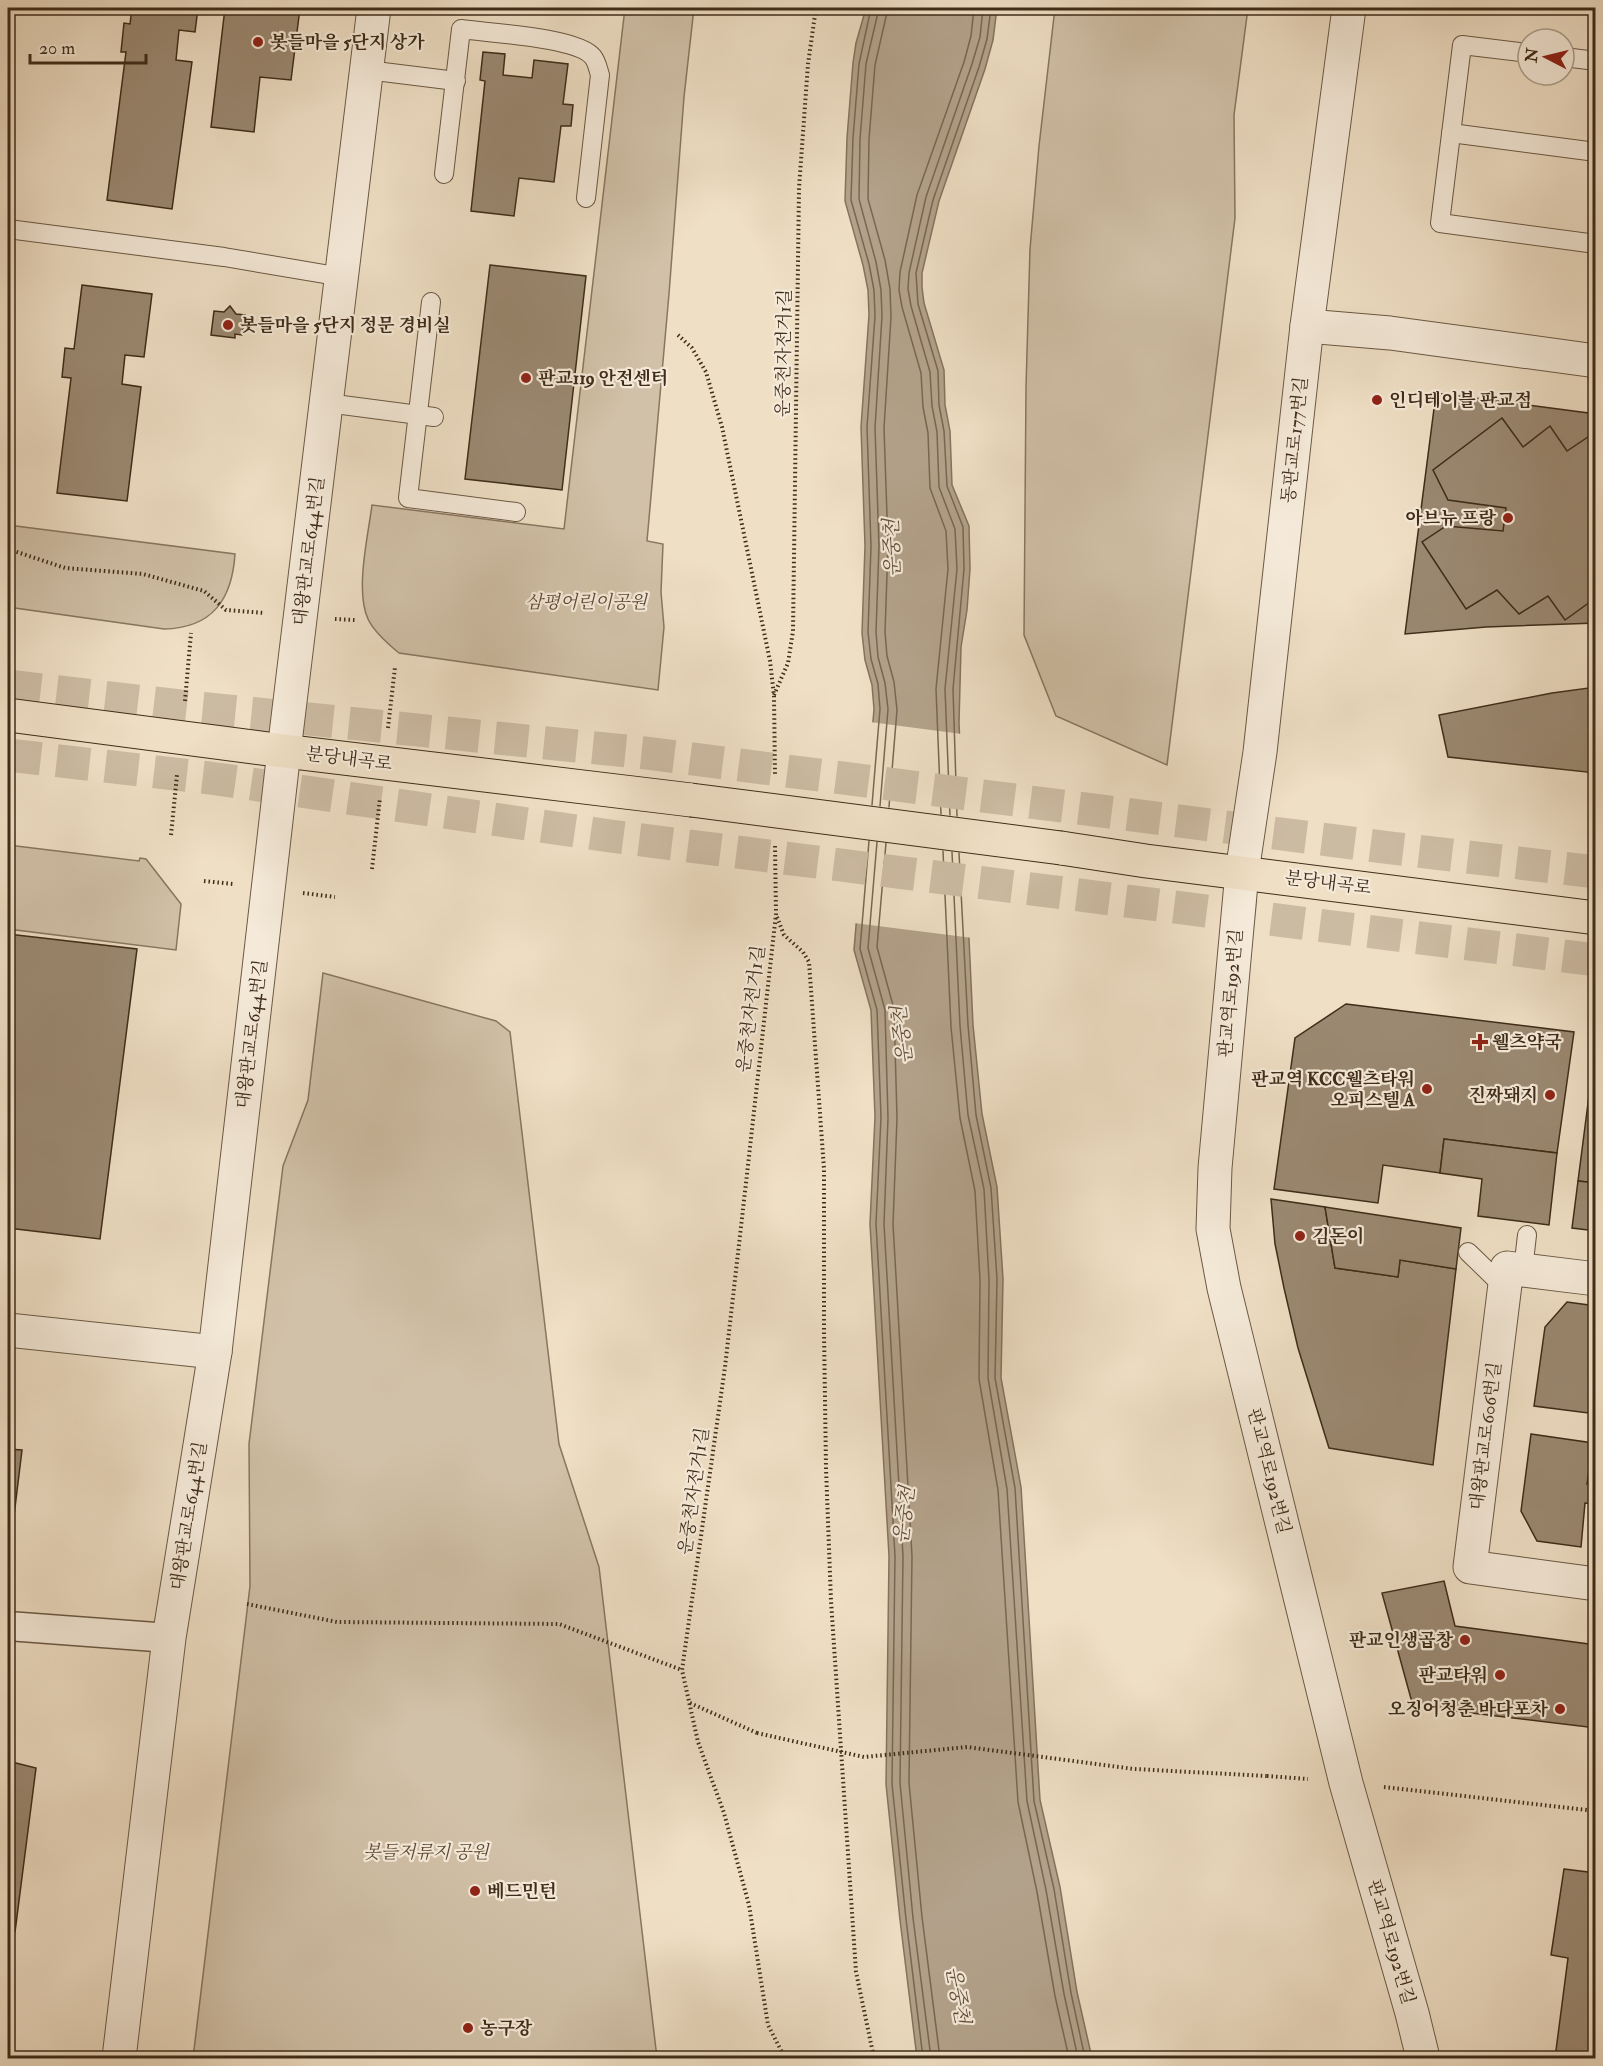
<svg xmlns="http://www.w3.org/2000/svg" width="1603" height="2066" font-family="'IM FELL Double Pica','Noto Serif KR',serif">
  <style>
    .green { fill: #d1c1a8; stroke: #887660; stroke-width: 1.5 }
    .water { fill: #b3a28b; stroke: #85735d; stroke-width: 1.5 }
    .pier { fill: #efdfc5 }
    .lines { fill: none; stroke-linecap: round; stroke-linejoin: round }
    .shore { stroke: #796752; stroke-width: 1.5 }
    .building { fill: #9b8972; stroke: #3f2c19; stroke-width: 1.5 }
    .trunk-tunnel { stroke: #ccbba3; stroke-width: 33; stroke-dasharray: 33 16; stroke-linecap: butt }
    .service-casing { stroke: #6b5944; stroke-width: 20 }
    .pedestrian-casing { stroke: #6b5944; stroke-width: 31 }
    .minor-casing { stroke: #6b5944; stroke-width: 35 }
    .tertiary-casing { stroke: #6b5944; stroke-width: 35 }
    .primary-casing { stroke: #3f2c19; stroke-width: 35 }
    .path { stroke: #3f2c19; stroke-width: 4; stroke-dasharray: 1.5 3; stroke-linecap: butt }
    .service { stroke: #f5ead9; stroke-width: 18 }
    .pedestrian { stroke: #f5ead9; stroke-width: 28 }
    .minor { stroke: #f5ead9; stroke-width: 33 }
    .tertiary { stroke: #f5ead9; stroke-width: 33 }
    .primary { stroke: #efdfc5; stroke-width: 33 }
    .primary-bridge-casing { stroke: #3f2c19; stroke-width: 35; stroke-linecap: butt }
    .path-bridge { stroke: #3f2c19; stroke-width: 4; stroke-dasharray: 1.5 3; stroke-linecap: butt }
    .primary-bridge { stroke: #efdfc5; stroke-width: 33 }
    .poi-dot { fill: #8f2418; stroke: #f5ead9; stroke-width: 2 }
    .labels { text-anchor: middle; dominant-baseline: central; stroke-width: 4.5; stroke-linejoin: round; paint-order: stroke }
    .poi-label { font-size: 18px; font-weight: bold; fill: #3f2c19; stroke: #f5ead9; text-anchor: start }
    .street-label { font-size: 18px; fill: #3f2c19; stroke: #f5ead9 }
    .park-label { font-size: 18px; font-style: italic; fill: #5c4a36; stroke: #f5ead9 }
    .water-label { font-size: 20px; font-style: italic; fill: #624f3b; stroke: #f5ead9 }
  </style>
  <rect width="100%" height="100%" fill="#efdfc5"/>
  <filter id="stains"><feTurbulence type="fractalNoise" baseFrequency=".00333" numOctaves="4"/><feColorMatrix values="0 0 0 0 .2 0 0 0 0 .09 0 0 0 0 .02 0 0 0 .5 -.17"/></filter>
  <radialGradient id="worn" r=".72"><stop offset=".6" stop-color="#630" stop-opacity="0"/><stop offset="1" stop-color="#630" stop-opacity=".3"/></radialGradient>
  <g class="green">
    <path d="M625 8H694L684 97 669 294 647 541 663 544 661 592 664 627 658 690 399 653C388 644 374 632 368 619 355 591 368 536 372 505L564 529Z"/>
    <polygon points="1055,8 1248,8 1234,115 1235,218 1167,765 1056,716 1024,635 1026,387 1030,249 1039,146"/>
    <path d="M8 525 235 554C232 600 212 628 164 629L8 607Z"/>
    <polygon points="8,845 139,861 140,858 146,859 181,904 176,950 8,929"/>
    <polygon points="323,973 496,1021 510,1032 559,1444 599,1567 657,2058 193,2058 250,1586 249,1444 283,1166 308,1100"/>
  </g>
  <polygon class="water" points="866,8 997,8 993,40 985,69 939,201 922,273 922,287 924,303 944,370 945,405 950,431 952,485 969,526 970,569 967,610 961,647 959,723 973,1025 982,1114 997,1187 1003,1279 1001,1378 1021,1487 1040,1800 1060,1887 1077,1992 1092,2058 917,2058 900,1920 886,1784 889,1556 870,1224 875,1117 871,1010 854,950 874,709 872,685 865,660 862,633 865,546 861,427 869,315 868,290 863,265 845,201 847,138 853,63 856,43"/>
  <polygon class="pier" points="870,722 962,734 973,938 854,923"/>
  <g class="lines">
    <g class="shore">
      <polyline points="871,8 859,64 853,138 851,200 869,264 874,290 875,316 867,427 871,546 868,632 871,659 878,684 880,709 872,805"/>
      <polyline points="879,8 866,64 860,139 859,199 876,262 881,290 882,316 875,428 879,546 876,632 878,657 885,683 888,709 880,806"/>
      <polyline points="888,8 875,65 869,139 868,199 885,260 890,289 891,317 884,428 888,545 885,632 887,656 894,682 897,710 889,807"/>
      <polyline points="941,814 936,689 948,569 946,531 930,488 928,433 923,407 921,373 902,307 899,290 900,272 917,195 964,62 971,36 974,8"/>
      <polyline points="950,815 945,689 957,569 955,529 939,487 937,432 932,406 930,372 911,306 908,289 909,273 926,197 972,64 980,37 983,8"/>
      <polyline points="957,816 953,689 964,569 963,527 947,486 944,431 939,405 938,371 918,304 916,273 933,200 979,67 987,39 991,8"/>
      <polyline points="869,841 860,949 877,1010 881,1117 876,1224 895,1556 892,1784 906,1919 923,2058"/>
      <polyline points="877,842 868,948 885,1010 888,1118 884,1224 903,1556 900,1783 913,1918 931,2058"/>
      <polyline points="886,843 877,947 894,1009 897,1118 893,1224 912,1556 909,1783 922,1917 940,2058"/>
      <polyline points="943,851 951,1027 960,1118 975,1191 980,1280 979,1379 998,1490 1018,1802 1037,1892 1055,1996 1069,2058"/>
      <polyline points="952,852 960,1026 968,1115 984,1189 989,1280 988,1378 1007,1489 1027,1801 1046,1890 1064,1994 1078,2058"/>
      <polyline points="959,853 968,1025 976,1115 991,1188 997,1279 995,1378 1015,1488 1034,1801 1054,1889 1071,1993 1085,2058"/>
    </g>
  </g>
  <g class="building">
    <polygon points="132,8 198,8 195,32 179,30 176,60 192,62 172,209 107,200 126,52 121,52 124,23 130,24"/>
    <polygon points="225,8 300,8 291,80 260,77 254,132 211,127"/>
    <polygon points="483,52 505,54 503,75 532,78 534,60 568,64 563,104 573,105 571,126 561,126 554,182 519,178 514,216 471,211 485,81 480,80"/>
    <polygon points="490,265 586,276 562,490 465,479"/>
    <polygon points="82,285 152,294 144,357 125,355 122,384 141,387 127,501 57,493 71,378 62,377 65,348 74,349"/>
    <polygon points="230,306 236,314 245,315 242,335 235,334 235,338 211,335 214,311 224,312"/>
    <polygon points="1436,393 1596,414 1596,623 1486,627 1405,634"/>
    <polygon points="1502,418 1523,447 1550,426 1567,451 1591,435 1596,441 1596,610 1590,602 1565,620 1548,596 1519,614 1497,590 1466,609 1422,542 1446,526 1503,531 1506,508 1448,500 1433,470"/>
    <polygon points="1596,687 1596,773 1448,757 1439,715 1552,693"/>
    <polygon points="8,934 137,949 100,1239 8,1228"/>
    <polygon points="1346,1004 1574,1032 1557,1153 1444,1139 1440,1173 1383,1165 1378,1203 1274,1189 1295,1038"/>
    <polygon points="1596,1041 1596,1183 1578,1181"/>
    <polygon points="1444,1139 1557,1153 1549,1225 1478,1216 1482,1179 1440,1173"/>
    <polygon points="1578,1181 1596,1183 1596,1231 1572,1228"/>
    <polygon points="1271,1199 1325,1207 1335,1268 1398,1277 1400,1260 1456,1269 1433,1465 1329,1448 1298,1348 1284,1288 1275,1244"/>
    <polygon points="1325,1207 1461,1228 1456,1269 1400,1260 1398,1277 1335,1268"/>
    <polygon points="1567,1302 1596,1306 1596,1414 1534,1406 1545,1327"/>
    <polygon points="1531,1434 1593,1443 1587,1484 1596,1485 1596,1504 1585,1503 1581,1547 1537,1541 1521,1511"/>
    <polygon points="8,1449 22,1450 12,1532 8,1531"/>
    <polygon points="1444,1581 1455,1626 1596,1645 1596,1728 1413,1706 1382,1593"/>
    <polygon points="8,1761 36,1768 15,1932 8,1931"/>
    <polygon points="1564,1869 1596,1873 1596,2058 1555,2058 1568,1958 1551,1955"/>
  </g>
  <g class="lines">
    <g class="trunk-tunnel">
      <polyline points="8,686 189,707 646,753 1391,848 1596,872"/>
      <polyline points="8,755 210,778 610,836 1596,960"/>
    </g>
    <defs>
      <g id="service">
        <polyline points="1528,53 1462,45 1440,223 1596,244"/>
        <polyline points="1564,57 1596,61"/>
        <polyline points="367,70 456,81"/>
        <polyline points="1451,133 1596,152"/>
        <path d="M444 174 461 29C488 33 578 37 593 57 597 62 598 69 600 75L586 198"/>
        <polyline points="8,229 224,257 342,277"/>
        <polyline points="431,302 408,498 516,512"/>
        <polyline points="327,403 434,417"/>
        <polyline points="1468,1252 1504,1287"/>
        <polyline points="1523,1270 1527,1235"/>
      </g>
      <polyline id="pedestrian" points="8,1626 169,1638"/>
      <g id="minor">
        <polyline points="1349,8 1307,326 1260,752 1242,872 1215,1168 1213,1229 1224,1288 1346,1783 1412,2013 1423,2058"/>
        <polyline points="1307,326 1390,333 1596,361"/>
        <polyline points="1596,1279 1507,1268 1470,1567 1596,1584"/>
        <polyline points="8,1330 215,1352"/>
      </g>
      <polyline id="tertiary" points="119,2058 169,1638 215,1352 284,751 374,8"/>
      <g id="primary">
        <polyline points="8,715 284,751 691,800"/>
        <polyline points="1061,848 1146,861 1596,918"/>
      </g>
    </defs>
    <use href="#service" class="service-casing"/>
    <use href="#pedestrian" class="pedestrian-casing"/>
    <use href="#minor" class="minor-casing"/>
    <use href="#tertiary" class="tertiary-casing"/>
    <use href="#primary" class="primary-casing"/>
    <g class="path">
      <polyline points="678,335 692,348 706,372 722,427 770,661 774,696 775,776"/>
      <polyline points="8,549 65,568 143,574 204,591 226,610 265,613"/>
      <polyline points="335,619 355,620"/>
      <polyline points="774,695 788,663 793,631 799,188 808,64 816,8"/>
      <polyline points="185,701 191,633"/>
      <polyline points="388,728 395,667"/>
      <polyline points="171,835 177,775"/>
      <polyline points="775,846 776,914 747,1174 725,1367 682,1670 698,1742 724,1813 749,1905 768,2025 785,2058"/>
      <polyline points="372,869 380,798"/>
      <polyline points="204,881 233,884"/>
      <polyline points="303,893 335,897"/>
      <polyline points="777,917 784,935 803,952 809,962 824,1169 824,1331 826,1468 831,1601 856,1972 874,2058"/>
      <polyline points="247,1604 337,1622 559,1624 682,1670"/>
      <polyline points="690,1703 757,1733"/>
      <polyline points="1267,1776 1308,1779"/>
      <polyline points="1384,1787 1596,1811"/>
    </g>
    <use href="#service" class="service"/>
    <use href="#pedestrian" class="pedestrian"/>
    <use href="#minor" class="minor"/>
    <use href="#tertiary" class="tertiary"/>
    <use href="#primary" class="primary"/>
    <defs>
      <polyline id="primary-bridge" points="691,800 1061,848"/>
    </defs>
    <use href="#primary-bridge" class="primary-bridge-casing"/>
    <polyline class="path-bridge" points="757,1733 864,1757 967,1747 1134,1769 1267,1776"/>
    <use href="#primary-bridge" class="primary-bridge"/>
  </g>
  <g class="poi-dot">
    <circle cx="258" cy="42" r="6"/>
    <circle cx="228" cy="325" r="6"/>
    <circle cx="526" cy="378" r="6"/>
    <circle cx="1377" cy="400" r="6"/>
    <circle cx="1508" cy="518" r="6"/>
    <path d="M1477 1033h6v6h6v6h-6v6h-6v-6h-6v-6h6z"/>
    <circle cx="1427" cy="1089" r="6"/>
    <circle cx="1550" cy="1095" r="6"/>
    <circle cx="1300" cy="1236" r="6"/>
    <circle cx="1465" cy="1640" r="6"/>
    <circle cx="1500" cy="1675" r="6"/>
    <circle cx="1560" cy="1709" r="6"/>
    <circle cx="475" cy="1891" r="6"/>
    <circle cx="468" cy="2028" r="6"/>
  </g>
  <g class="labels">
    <g class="poi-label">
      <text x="270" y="42">봇들마을 5단지 상가</text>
      <text x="240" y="325">봇들마을 5단지 정문 경비실</text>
      <text x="538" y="378">판교119 안전센터</text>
      <text x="1389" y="400">인디테이블 판교점</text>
      <text x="1496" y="518" text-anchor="end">아브뉴 프랑</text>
      <text x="1492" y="1042">웰츠약국</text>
      <text x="1415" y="1079" text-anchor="end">판교역 KCC웰츠타워<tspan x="1415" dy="21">오피스텔 A</tspan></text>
      <text x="1538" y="1095" text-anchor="end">진짜돼지</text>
      <text x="1312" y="1236">김돈이</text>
      <text x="1453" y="1640" text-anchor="end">판교인생곱창</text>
      <text x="1488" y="1675" text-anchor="end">판교타워</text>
      <text x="1548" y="1709" text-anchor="end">오징어청춘 바다포차</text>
      <text x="487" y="1891">베드민턴</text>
      <text x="480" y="2028">농구장</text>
    </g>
    <g class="street-label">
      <text transform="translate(784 353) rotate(-89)">운중천자전거1길</text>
      <text transform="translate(1295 440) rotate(-84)">동판교로177번길</text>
      <text transform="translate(309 551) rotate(-83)">대왕판교로644번길</text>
      <text transform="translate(349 759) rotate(7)">분당내곡로</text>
      <text transform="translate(1328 883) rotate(7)">분당내곡로</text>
      <text transform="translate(1231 993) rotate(-85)">판교역로192번길</text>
      <text transform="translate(751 1009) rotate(-83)">운중천자전거1길</text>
      <text transform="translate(252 1034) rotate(-83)">대왕판교로644번길</text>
      <text transform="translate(1486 1436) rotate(-83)">대왕판교로606번길</text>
      <text transform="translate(1269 1471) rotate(76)">판교역로192번길</text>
      <text transform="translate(694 1491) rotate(-82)">운중천자전거1길</text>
      <text transform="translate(189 1516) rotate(-81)">대왕판교로644번길</text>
      <text transform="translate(1391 1942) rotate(74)">판교역로192번길</text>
    </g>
    <g class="park-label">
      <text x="586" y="602">삼평어린이공원</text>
      <text x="426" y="1852">봇들저류지 공원</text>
    </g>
    <g class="water-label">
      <text transform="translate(892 548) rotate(-92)">운중천</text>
      <text transform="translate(902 1035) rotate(-97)">운중천</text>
      <text transform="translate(904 1515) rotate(-83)">운중천</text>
      <text transform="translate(958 1995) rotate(80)">운중천</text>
    </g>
  </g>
  <rect width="1603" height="2066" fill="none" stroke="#efdfc5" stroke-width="30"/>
  <rect x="9" y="9" width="1585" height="2048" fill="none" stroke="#3f2c19" stroke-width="3"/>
  <rect x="15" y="15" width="1573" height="2036" fill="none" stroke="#3f2c19" stroke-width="1.5"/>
  <g transform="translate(1546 57) rotate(277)"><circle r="28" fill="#f5ead9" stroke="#ac9e8c" stroke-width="1.5"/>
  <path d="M0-4.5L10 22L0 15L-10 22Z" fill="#8f2418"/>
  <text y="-9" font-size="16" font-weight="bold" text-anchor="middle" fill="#3f2c19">N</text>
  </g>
  <path d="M30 54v9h116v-9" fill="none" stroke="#3f2c19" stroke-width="3"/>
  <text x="39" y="54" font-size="18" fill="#3f2c19" stroke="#f5ead9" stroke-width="4.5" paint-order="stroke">20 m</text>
  <rect width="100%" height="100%" filter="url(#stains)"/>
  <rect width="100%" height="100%" fill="url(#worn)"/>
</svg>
